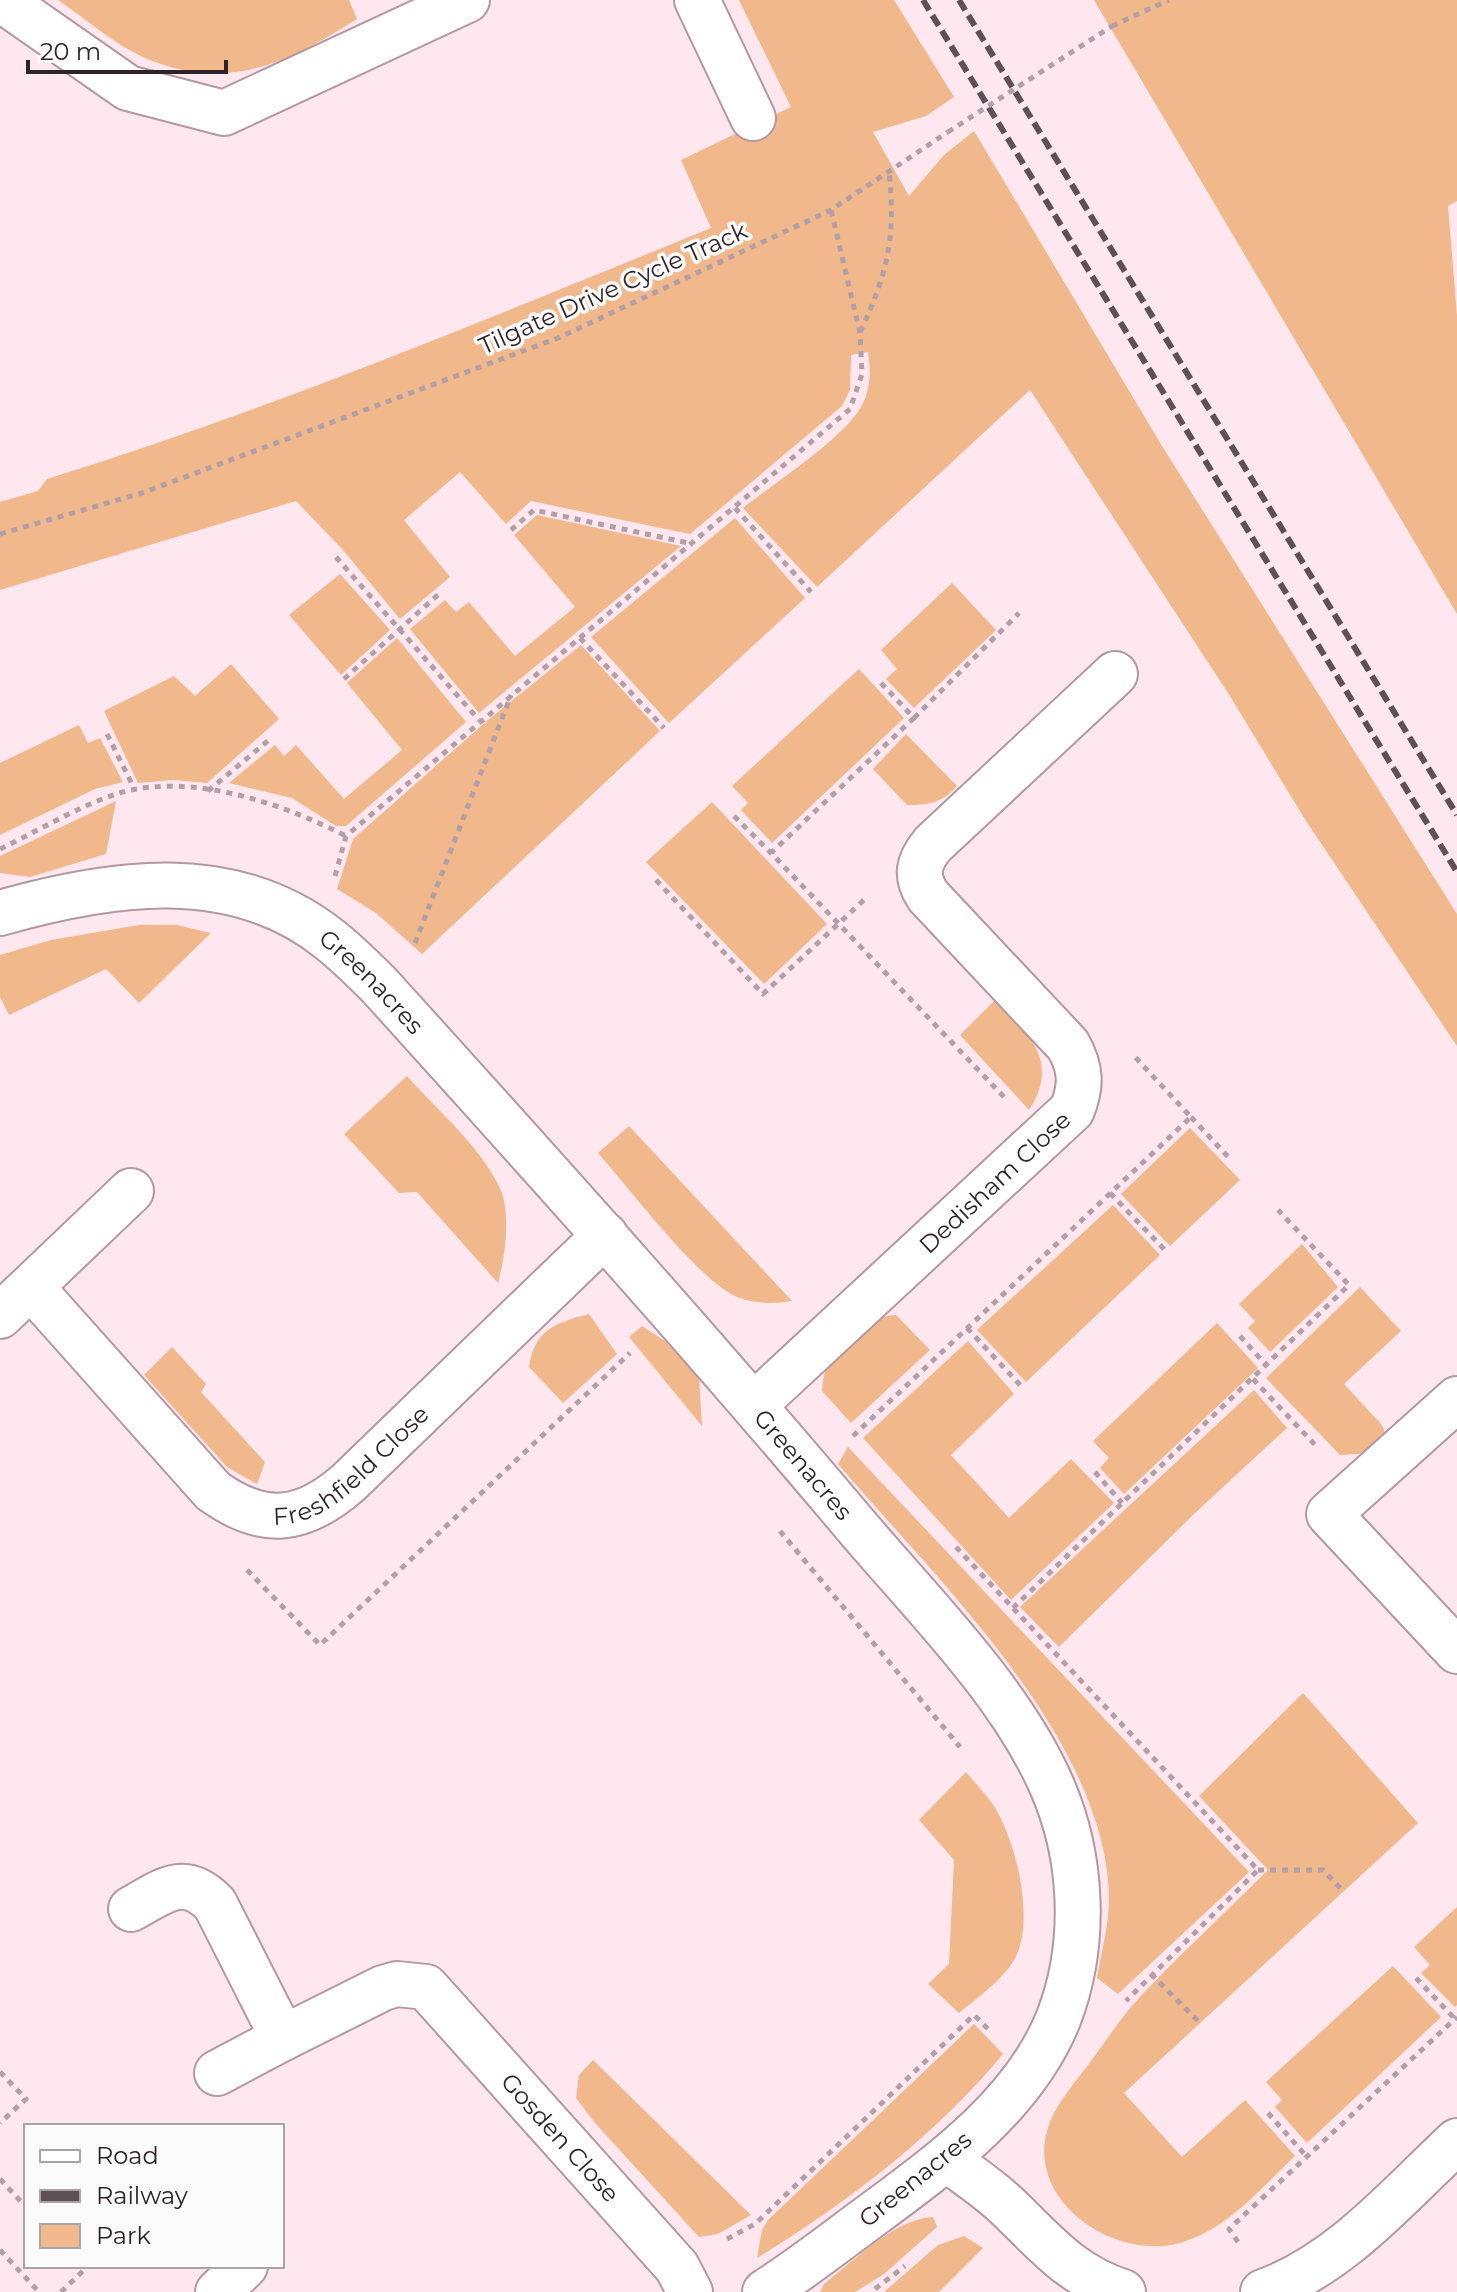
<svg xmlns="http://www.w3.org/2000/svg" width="1457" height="2292" font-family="Montserrat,sans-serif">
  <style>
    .green { fill: #f0b88b }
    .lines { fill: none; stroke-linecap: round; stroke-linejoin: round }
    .minor-casing { stroke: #b397a1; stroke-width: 48 }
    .path { stroke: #b39fa7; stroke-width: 5; stroke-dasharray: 6 6; stroke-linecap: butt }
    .minor { stroke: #fff; stroke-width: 44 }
    .rail { stroke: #5e5055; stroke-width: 6; stroke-dasharray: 12 6; stroke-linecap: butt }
    .path-bridge { stroke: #b39fa7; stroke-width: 5; stroke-dasharray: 6 6; stroke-linecap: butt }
    .labels { text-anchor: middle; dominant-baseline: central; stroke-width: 7; stroke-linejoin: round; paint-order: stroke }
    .street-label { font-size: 24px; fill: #2e2327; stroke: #fbfbfb }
  </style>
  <rect width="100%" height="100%" fill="#ffe7f0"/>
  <g class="green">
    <path d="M58 0H349L357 19C286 64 228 93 145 58 115 45 86 19 58 0Z"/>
    <path d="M739 0H894L954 97 926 116 873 132 909 196 944 155 974 131 1162 446 1457 914V1046L1306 821 1228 693 1030 390 817 587 743 508C773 484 844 438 861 407 871 390 871 371 868 352L851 355 850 390 842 406 690 534 531 501 506 524 460 472 404 520 450 577 400 619 343 550 296 501 0 590V502L38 491 47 479C273 409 492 317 711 228L681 160 791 107Z"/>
    <polygon points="1094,0 1457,0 1457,201 1448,206 1457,316 1457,614"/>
    <polygon points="537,515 681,546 479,713 410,629 445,600 456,612 469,602 515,656 575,607 514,535"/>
    <polygon points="735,518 805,598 669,723 591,637"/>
    <polygon points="340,574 390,630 341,675 289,615"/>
    <polygon points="952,583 996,630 914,708 886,679 897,669 881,650"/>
    <polygon points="397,638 466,722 346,826 336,826 292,798 229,783 275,745 284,756 296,745 344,799 402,750 347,683"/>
    <polygon points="581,645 660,731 422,954 376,913 337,889 353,839 488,720"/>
    <polygon points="231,664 279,719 207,783 173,780 138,783 104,711 174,676 195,696"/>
    <polygon points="859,669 904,718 772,843 741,810 748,803 732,786"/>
    <polygon points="79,725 88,743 100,738 123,782 95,789 0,835 0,763"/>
    <path d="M906 734 957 786C942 803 929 805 907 805L873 769Z"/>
    <polygon points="116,801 106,854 30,877 0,873 0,856"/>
    <polygon points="712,802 827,924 764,984 646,862"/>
    <polygon points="139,925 177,925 211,933 139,1003 106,969 9,1015 0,997 0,955 51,940"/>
    <path d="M994 1001C1030 1033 1060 1062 1029 1110L960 1035Z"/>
    <path d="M407 1076C437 1110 479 1145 499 1186 512 1213 505 1256 498 1283L417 1192 399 1193 344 1134Z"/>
    <path d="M629 1126 792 1301C774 1304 754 1304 737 1297 698 1280 630 1189 598 1153Z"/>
    <polygon points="1190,1128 1240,1180 1170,1246 1121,1194"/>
    <polygon points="1113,1205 1160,1255 1026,1382 977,1330"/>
    <polygon points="1302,1244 1338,1287 1270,1352 1248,1328 1255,1321 1239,1304"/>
    <polygon points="1360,1287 1401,1331 1344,1384 1381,1424 1387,1436 1359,1454 1340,1455 1266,1378"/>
    <path d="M589 1314 617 1354 563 1403 529 1367C534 1330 555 1323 589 1314Z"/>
    <path d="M896 1315 930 1350 851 1423 822 1391C823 1351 857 1317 896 1315Z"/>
    <polygon points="1217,1323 1258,1368 1124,1494 1100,1468 1109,1458 1093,1441"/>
    <polygon points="642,1326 665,1341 699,1377 702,1426 629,1337"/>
    <polygon points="968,1341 1014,1394 951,1455 1009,1518 1071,1459 1114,1503 1011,1600 863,1438"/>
    <polygon points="172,1347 206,1384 201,1392 265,1462 257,1484 227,1467 144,1375"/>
    <polygon points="1254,1390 1287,1428 1195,1513 1059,1647 1020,1607"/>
    <path d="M848 1447 1249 1872 1118 1994 1097 1978C1101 1953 1109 1925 1109 1899 1108 1741 935 1578 838 1464Z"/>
    <path d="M1303 1693 1418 1823 1124 2093 1182 2157 1245 2100 1295 2156C1261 2188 1227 2230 1180 2243 1112 2262 1020 2197 1050 2122 1059 2100 1077 2080 1091 2061 1106 2041 1121 2017 1139 1998 1180 1954 1225 1913 1268 1870L1199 1796Z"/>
    <path d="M966 1772C975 1783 986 1794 994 1806 1016 1841 1037 1924 1013 1962 1000 1982 977 1998 959 2013L928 1984 949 1964 954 1860 919 1820Z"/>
    <polygon points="1457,1907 1457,2005 1455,2007 1421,1973 1430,1965 1414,1947"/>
    <polygon points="1393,1966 1441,2017 1307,2143 1275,2107 1282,2100 1266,2082"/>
    <path d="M974 2024 1003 2054C935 2136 848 2202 757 2258L762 2230 768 2220Z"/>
    <polygon points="593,2060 751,2215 718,2234 699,2237 595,2123 576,2098 579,2075"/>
    <path d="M933 2217 937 2227 884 2274 855 2292H820L824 2284C854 2261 894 2219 933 2217Z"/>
    <polygon points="964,2236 983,2248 939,2292 884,2292 938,2245"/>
  </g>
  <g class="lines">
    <defs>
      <g id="minor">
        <polyline points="2,0 128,88 224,113 467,0"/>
        <polyline points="697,0 753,118"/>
        <path id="s1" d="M0 913C109 882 232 862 329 939 347 953 363 969 379 985 541 1164 702 1343 857 1527 923 1605 1010 1691 1051 1784 1083 1856 1087 1943 1059 2017 1025 2104 941 2164 868 2218 834 2243 801 2269 765 2292"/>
        <path id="s2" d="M31 1287 213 1491C263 1527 302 1523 348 1483L605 1235"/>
        <polyline points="0,1316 131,1191"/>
        <polyline points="1457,1399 1329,1514 1457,1651"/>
        <path id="s3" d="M754 1405 1072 1110C1082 1085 1081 1068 1068 1045L928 896C915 876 918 862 933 844L1115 674"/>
        <path id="s4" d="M131 1909C164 1891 184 1872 215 1904L283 2038 383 1988 397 1984 426 1987 677 2267 690 2292"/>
        <polyline points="217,2073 283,2038"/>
        <path d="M947 2159C966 2174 988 2188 1006 2205 1045 2242 1070 2275 1123 2292"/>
        <polyline points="218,2292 245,2266"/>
        <path d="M1263 2292C1341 2264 1398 2196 1457 2141"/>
      </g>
    </defs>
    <use href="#minor" class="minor-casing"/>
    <g class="path">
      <polyline points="1112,26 1169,0"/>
      <path d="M860 332C888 273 896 236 889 171"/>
      <polyline points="735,508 811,592"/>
      <polyline points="511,530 534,510 693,544"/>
      <polyline points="0,534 142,493 558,338 831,210 948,132"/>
      <polyline points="336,557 479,720"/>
      <polyline points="580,638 664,728"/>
      <polyline points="344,679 439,594"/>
      <polyline points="881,683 914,718 771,853 1005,1098"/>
      <polyline points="914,718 1019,613"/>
      <polyline points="107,734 135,790"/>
      <polyline points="208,791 270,739"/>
      <polyline points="734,816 771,853"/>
      <path d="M0 849C38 831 77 807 116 794 189 771 281 803 346 836"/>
      <polyline points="335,876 346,836 850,409 862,374 860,333 831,210"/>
      <polyline points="656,880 763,994 865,899"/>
      <polyline points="415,943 511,695"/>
      <polyline points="1191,1117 1231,1160"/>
      <polyline points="1110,1193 1165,1250"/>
      <polyline points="967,1328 1022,1387"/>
      <polyline points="1240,1336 1267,1366"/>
      <polyline points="1253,1379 1318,1448"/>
      <polyline points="853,1436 1191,1117 1135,1057"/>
      <polyline points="1095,1472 1122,1503"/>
      <polyline points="780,1531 960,1747"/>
      <polyline points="956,1547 1258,1870 1126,2001"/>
      <polyline points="247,1570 320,1645 630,1353"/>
      <polyline points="1013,1608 1349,1285 1278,1210"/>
      <polyline points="1258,1870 1323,1870 1343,1891"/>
      <polyline points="1151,1974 1200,2023"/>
      <polyline points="1416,1978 1455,2019"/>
      <polyline points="0,2072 26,2099 0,2123"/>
      <polyline points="1268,2113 1307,2157"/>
      <polyline points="0,2179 26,2207"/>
      <polyline points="727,2239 755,2224 974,2015 988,2029"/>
      <polyline points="1238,2242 1229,2229 1457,2017"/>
      <polyline points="0,2250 39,2292"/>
      <polyline points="875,2289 905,2266"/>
      <polyline points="61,2292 85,2269 83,2266"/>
    </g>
    <use href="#minor" class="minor"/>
    <g class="rail">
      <polyline points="923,0 1457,872"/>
      <polyline points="959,0 1457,815"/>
    </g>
    <polyline class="path-bridge" points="948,132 1112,26"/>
  </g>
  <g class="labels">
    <g class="street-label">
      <text transform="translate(613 288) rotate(-24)">Tilgate Drive Cycle Track</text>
      <text stroke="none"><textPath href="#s1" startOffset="404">Greenacres</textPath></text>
      <text stroke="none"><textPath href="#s3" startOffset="328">Dedisham Close</textPath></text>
      <text stroke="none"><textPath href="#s2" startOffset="434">Freshfield Close</textPath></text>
      <text stroke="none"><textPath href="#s1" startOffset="1052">Greenacres</textPath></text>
      <text stroke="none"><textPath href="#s4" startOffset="602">Gosden Close</textPath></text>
      <text transform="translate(915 2179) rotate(-39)">Greenacres</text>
    </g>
  </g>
  <rect x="24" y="2124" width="260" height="144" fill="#fbfbfb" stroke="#a9a5a6" stroke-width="2"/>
  <rect x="40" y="2150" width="40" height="12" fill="#ffffff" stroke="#a9a5a6" stroke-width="2"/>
  <text x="96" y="2164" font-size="24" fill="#2e2327">Road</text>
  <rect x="40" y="2190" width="40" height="12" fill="#5e5055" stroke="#a9a5a6" stroke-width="2"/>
  <text x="96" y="2204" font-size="24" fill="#2e2327">Railway</text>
  <rect x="40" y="2224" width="40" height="24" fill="#f0b88b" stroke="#a9a5a6" stroke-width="2"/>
  <text x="96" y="2244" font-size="24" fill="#2e2327">Park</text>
  <path d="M28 60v12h198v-12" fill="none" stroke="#2e2327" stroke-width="4"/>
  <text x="40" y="60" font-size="24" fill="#2e2327" stroke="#fbfbfb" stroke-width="6" paint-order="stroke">20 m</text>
</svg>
